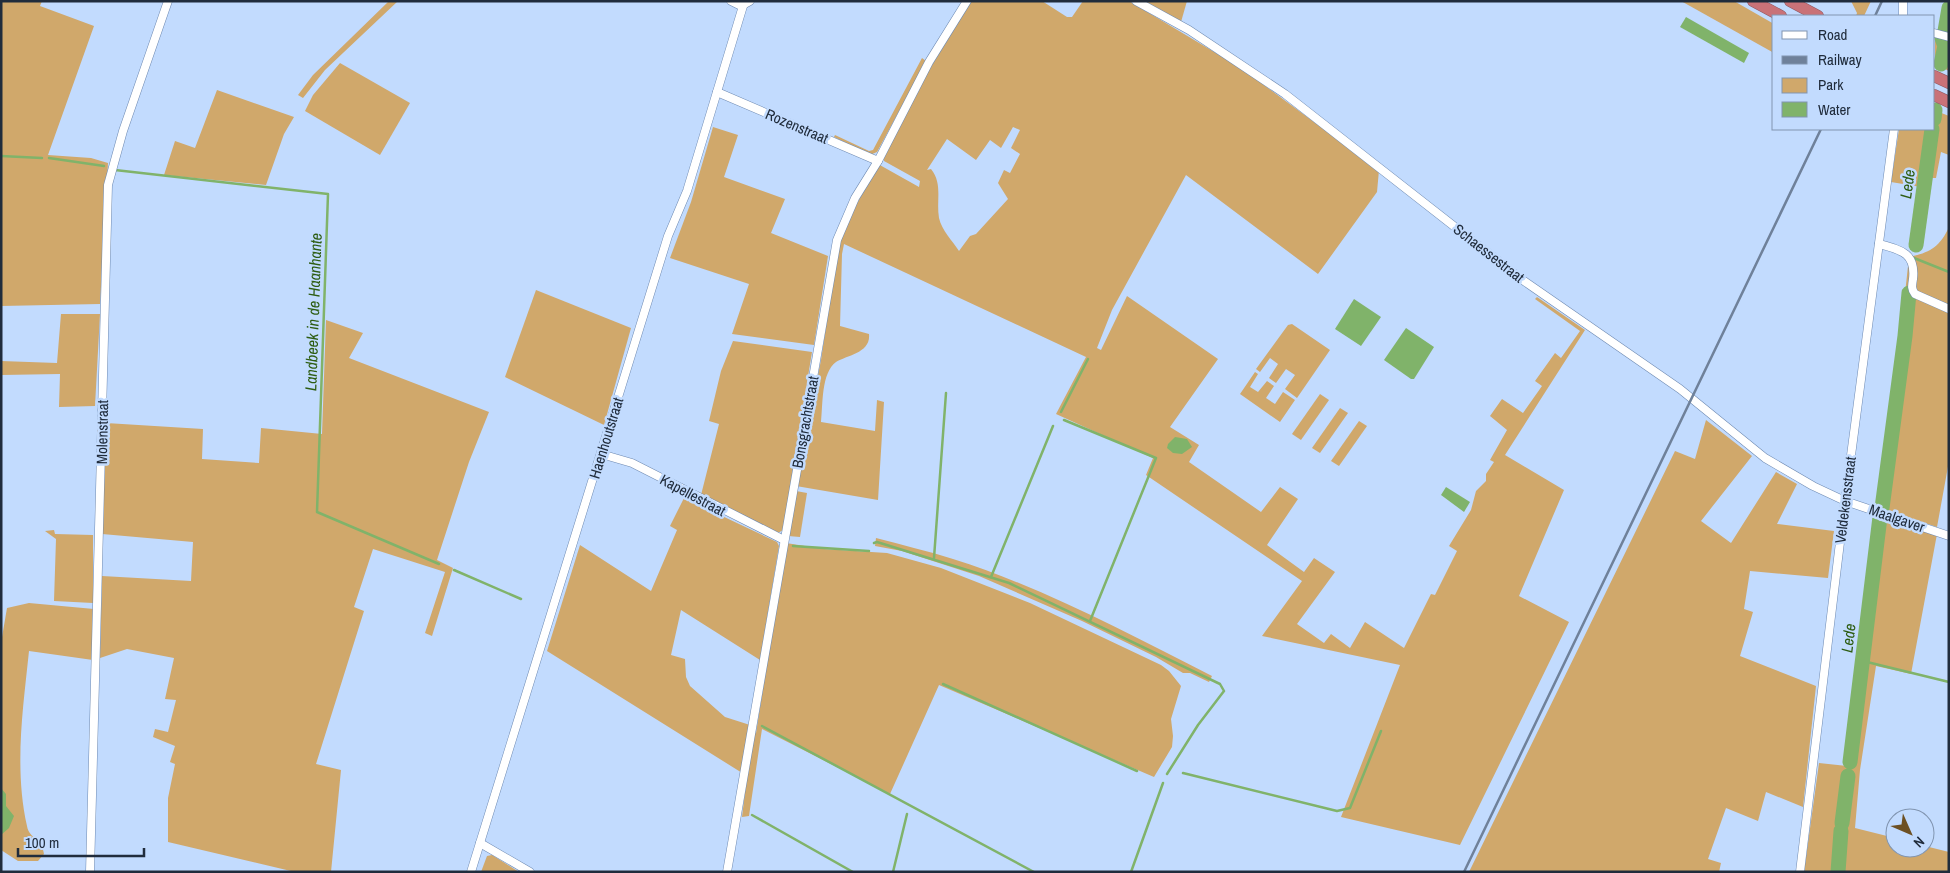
<svg xmlns="http://www.w3.org/2000/svg" width="1950" height="873" font-family="'Archivo Narrow',sans-serif">
  <style>
    .green { fill: #d0a86b; fill-rule: evenodd }
    .water { fill: #80b36a }
    .lines { fill: none; stroke-linecap: round; stroke-linejoin: round }
    .stream { stroke: #80b36a; stroke-width: 2.5 }
    .river { stroke: #80b36a; stroke-width: 15 }
    .minor-casing { stroke: #6e8ab2; stroke-width: 9 }
    .highway-casing { stroke: #8e5a63; stroke-width: 12 }
    .minor { stroke: #fff; stroke-width: 8 }
    .highway { stroke: #c97278; stroke-width: 11 }
    .rail { stroke: #6f819a; stroke-width: 2.5 }
    .labels { text-anchor: middle; dominant-baseline: central; stroke-width: 5; stroke-linejoin: round; paint-order: stroke }
    .street-label { font-size: 15px; fill: #202c3c; stroke: #c2dbfe }
    .water-label { font-size: 16px; font-style: italic; fill: #2e5d13; stroke: #c2dbfe }
  </style>
  <rect width="100%" height="100%" fill="#c2dbfe"/>
  <g class="green">
    <polygon points="1,1 42,1 40,6 94,26 48,155 91,158 108,163 100,304 1,306"/>
    <polygon points="389,1 398,1 325,70 303,98 298,95 313,75"/>
    <path d="M970 1H1042L1067 17H1072L1083 1H1129L1149 13 1241 68 1379 170 1377 192 1318 274 1186 175 1112 310 1097 348 1101 350 1127 296 1218 359 1170 427 1199 445 1189 462 1261 512 1280 487 1298 499 1267 545 1304 572 1314 558 1335 572 1297 624 1324 643 1331 634 1350 648 1365 622 1404 648 1431 594 1435 595 1457 551 1449 546 1471 510 1476 491 1486 481V474L1494 462 1490 460 1507 430 1490 416 1502 399 1523 413 1542 386 1535 381 1555 353 1561 358 1580 331 1535 299 1537 297 1585 330 1505 455 1564 490 1519 596 1569 622 1460 845 1341 817 1400 665 1262 636 1302 581 1146 475 1153 458 1056 414 1086 357 844 244 842 254 840 326 869 334C871 353 847 355 836 362 821 373 823 405 821 422L875 431 877 400 884 402 878 500 796 486 821 360 837 252 844 228 878 164 919 187 920 181 884 161 883 154 932 65ZM1013 127 1020 130 1011 148 1020 154 1010 173 1004 170 998 183 1008 199 976 234 970 236 959 251C952 240 942 231 939 218 936 200 943 184 931 169L927 170 947 139 976 160 990 140 1001 148Z"/>
    <polygon points="1144,1 1187,1 1181,22"/>
    <polygon points="1681,1 1734,1 1774,24 1774,53"/>
    <polygon points="1851,1 1871,1 1864,16 1856,16 1857,13"/>
    <polygon points="1949,7 1949,71 1935,64 1935,37"/>
    <polygon points="922,58 926,61 877,152 870,155 834,137 835,135 869,151 873,150"/>
    <polygon points="340,63 410,103 380,155 305,111 313,95"/>
    <polygon points="217,90 294,117 284,134 266,185 164,175 175,141 195,148"/>
    <polygon points="1934,110 1949,116 1949,155 1941,152 1936,178 1923,178 1921,187 1891,182 1899,129 1934,129"/>
    <polygon points="713,127 738,135 724,177 785,199 771,233 828,256 814,345 732,334 749,284 670,258 691,202"/>
    <path d="M1949 227V461L1937 527 1876 507 1901 330 1909 257C1929 253 1940 247 1949 227Z"/>
    <polygon points="536,290 631,328 604,425 505,377"/>
    <polygon points="61,314 100,314 95,406 59,407 60,374 1,375 1,361 57,363"/>
    <polygon points="326,320 363,333 349,358 489,412 469,462 437,560 453,568 432,636 425,633 445,572 373,549 354,607 364,611 316,764 341,770 331,872 295,872 168,842 168,798 175,764 170,762 175,746 153,737 155,729 168,732 176,700 165,699 174,658 127,649 100,658 102,576 191,581 193,542 102,534 106,423 203,429 202,459 259,463 261,428 322,434"/>
    <polygon points="1292,324 1330,350 1297,398 1285,389 1295,375 1286,369 1276,383 1269,378 1278,364 1270,358 1260,372 1256,369 1288,325"/>
    <polygon points="733,341 812,352 783,530 778,533 701,495 719,424 709,421 721,371"/>
    <polygon points="1255,372 1258,374 1250,387 1258,392 1267,381 1274,386 1266,398 1275,404 1283,392 1295,400 1280,422 1240,394"/>
    <polygon points="1320,394 1329,400 1301,440 1292,434"/>
    <polygon points="1340,408 1348,413 1320,453 1312,448"/>
    <polygon points="1706,420 1752,456 1701,521 1731,543 1776,472 1797,484 1777,524 1834,531 1828,578 1750,571 1744,609 1753,612 1740,656 1816,686 1803,807 1766,792 1758,821 1726,808 1708,859 1721,863 1719,872 1469,872 1675,451 1695,459"/>
    <polygon points="1359,421 1367,426 1339,466 1331,461"/>
    <polygon points="796,491 807,493 800,537 788,536"/>
    <polygon points="684,498 777,542 779,546 760,660 681,610 671,655 685,659 686,677 690,686 725,717 750,725 748,732 756,733 786,543 824,549 887,553 941,568 1030,603 1161,665 1169,671 1181,686 1171,719 1173,736 1172,747 1154,777 939,685 890,794 762,729 749,816 742,817 747,776 547,651 580,545 651,591 677,530 670,526"/>
    <polygon points="1877,517 1937,534 1911,674 1876,666 1860,770 1855,828 1895,838 1895,848 1925,848 1925,846 1949,852 1949,872 1804,872 1819,763 1847,766"/>
    <polygon points="54,530 55,534 93,535 93,603 54,601 56,539 45,531"/>
    <path d="M876 538C902 545 928 551 953 559 1042 587 1129 634 1212 676L1209 682 1190 673H1183L1156 657 1082 621 979 576 902 551 875 546Z"/>
    <path d="M29 603 94 609 93 660 29 651C23 709 14 768 27 826 29 839 42 838 44 854L38 861H18L1 850V643L7 608Z"/>
    <polygon points="492,855 519,872 481,872 487,856"/>
  </g>
  <g class="water">
    <polygon points="1686,17 1749,53 1744,63 1680,27"/>
    <polygon points="1354,299 1381,317 1361,346 1335,329"/>
    <polygon points="1406,328 1434,347 1414,379 1411,379 1384,360"/>
    <polygon points="1175,437 1187,439 1192,447 1182,454 1173,453 1167,448 1168,444"/>
    <polygon points="1446,487 1470,502 1464,512 1441,495"/>
    <polygon points="1,788 6,794 6,806 14,816 9,828 1,835"/>
  </g>
  <g class="lines">
    <g class="stream">
      <polyline points="1945,46 1949,48"/>
      <polyline points="1,156 42,158"/>
      <polyline points="49,158 104,166"/>
      <polyline points="115,170 328,194 317,512 439,564"/>
      <polyline points="1914,258 1949,272"/>
      <polyline points="1061,412 1088,359"/>
      <polyline points="1064,420 1156,458 1090,621"/>
      <polyline points="874,543 877,542 1009,583 1220,684 1224,691 1198,725 1167,774"/>
      <polyline points="793,546 869,551"/>
      <polyline points="934,558 946,393"/>
      <polyline points="454,570 521,599"/>
      <polyline points="991,577 1053,426"/>
      <polyline points="1863,661 1949,682"/>
      <polyline points="943,684 1137,771"/>
      <polyline points="762,726 1034,872"/>
      <polyline points="1183,773 1337,811 1350,808 1381,731"/>
      <polyline points="752,815 853,872"/>
      <polyline points="893,872 907,814"/>
      <polyline points="1131,872 1163,783"/>
    </g>
    <g class="river">
      <polyline points="1945,31 1949,8"/>
      <polyline points="1941,64 1945,46 1942,38"/>
      <polyline points="1934,119 1935,110"/>
      <polyline points="1916,245 1932,129"/>
      <polyline points="1882,508 1905,336 1909,293"/>
      <polyline points="1850,762 1880,517"/>
      <polyline points="1842,823 1848,776"/>
      <polyline points="1838,872 1841,831"/>
    </g>
    <defs>
      <g id="minor">
        <polyline points="731,1 741,6 750,1"/>
        <polyline points="1136,1 1189,30 1285,94 1524,281 1680,389 1765,458 1813,486 1845,501 1949,536"/>
        <polyline points="1903,16 1903,1"/>
        <polyline points="1934,33 1949,37"/>
        <polyline points="717,92 878,161"/>
        <path d="M1879 244C1901 250 1916 253 1913 279 1912 285 1911 289 1915 294L1949 309"/>
        <polyline points="601,454 632,463 784,540"/>
        <polyline points="480,843 530,872"/>
        <polyline points="90,872 108,185 123,131 168,1"/>
        <polyline points="471,872 668,236 687,191 743,6"/>
        <polyline points="727,872 837,240 855,198 878,161 929,62 967,1"/>
        <polyline points="1800,872 1845,501 1894,129"/>
      </g>
      <g id="highway">
        <polyline points="1753,1 1781,16"/>
        <polyline points="1790,1 1818,16"/>
        <polyline points="1934,76 1949,83"/>
        <polyline points="1934,95 1949,102"/>
      </g>
    </defs>
    <use href="#minor" class="minor-casing"/>
    <use href="#highway" class="highway-casing"/>
    <use href="#minor" class="minor"/>
    <use href="#highway" class="highway"/>
    <g class="rail">
      <polyline points="1875,16 1882,1"/>
      <polyline points="1464,872 1821,129"/>
    </g>
  </g>
  <g class="labels">
    <g class="street-label">
      <text transform="translate(797 126) rotate(23)">Rozenstraat</text>
      <text transform="translate(1489 253) rotate(38)">Schaessestraat</text>
      <text transform="translate(805 422) rotate(-80)">Bonsgrachtstraat</text>
      <text transform="translate(102 432) rotate(-89)">Molenstraat</text>
      <text transform="translate(606 438) rotate(-73)">Haenhoutstraat</text>
      <text transform="translate(693 495) rotate(28)">Kapellestraat</text>
      <text transform="translate(1845 500) rotate(-83)">Veldekensstraat</text>
      <text transform="translate(1897 518) rotate(19)">Maalgaver</text>
    </g>
    <g class="water-label">
      <text transform="translate(1907 184) rotate(-82)">Lede</text>
      <text transform="translate(313 312) rotate(-88)">Landbeek in de Haanhante</text>
      <text transform="translate(1848 638) rotate(-83)">Lede</text>
    </g>
  </g>
  <rect width="1950" height="873" fill="none" stroke="#202c3c" stroke-width="5"/>
  <rect x="1772" y="15" width="162" height="115" fill="#c2dbfe" stroke="#8195b0"/>
  <rect x="1782" y="31" width="25" height="8" fill="#ffffff" stroke="#8195b0"/>
  <text x="1818" y="40" font-size="15" fill="#202c3c">Road</text>
  <rect x="1782" y="56" width="25" height="8" fill="#6f819a" stroke="#8195b0"/>
  <text x="1818" y="65" font-size="15" fill="#202c3c">Railway</text>
  <rect x="1782" y="78" width="25" height="15" fill="#d0a86b" stroke="#8195b0"/>
  <text x="1818" y="90" font-size="15" fill="#202c3c">Park</text>
  <rect x="1782" y="102" width="25" height="15" fill="#80b36a" stroke="#8195b0"/>
  <text x="1818" y="115" font-size="15" fill="#202c3c">Water</text>
  <g transform="translate(1910 833) rotate(135)"><circle r="24" fill="#c2dbfe" stroke="#8195b0"/>
  <path d="M0-4L9 19L0 12L-9 19Z" fill="#6d5023"/>
  <text y="-8" font-size="14" font-weight="bold" text-anchor="middle" fill="#202c3c">N</text>
  </g>
  <path d="M18 848v8h126v-8" fill="none" stroke="#202c3c" stroke-width="2.5"/>
  <text x="25" y="848" font-size="15" fill="#202c3c" stroke="#c2dbfe" stroke-width="4" paint-order="stroke">100 m</text>
</svg>
